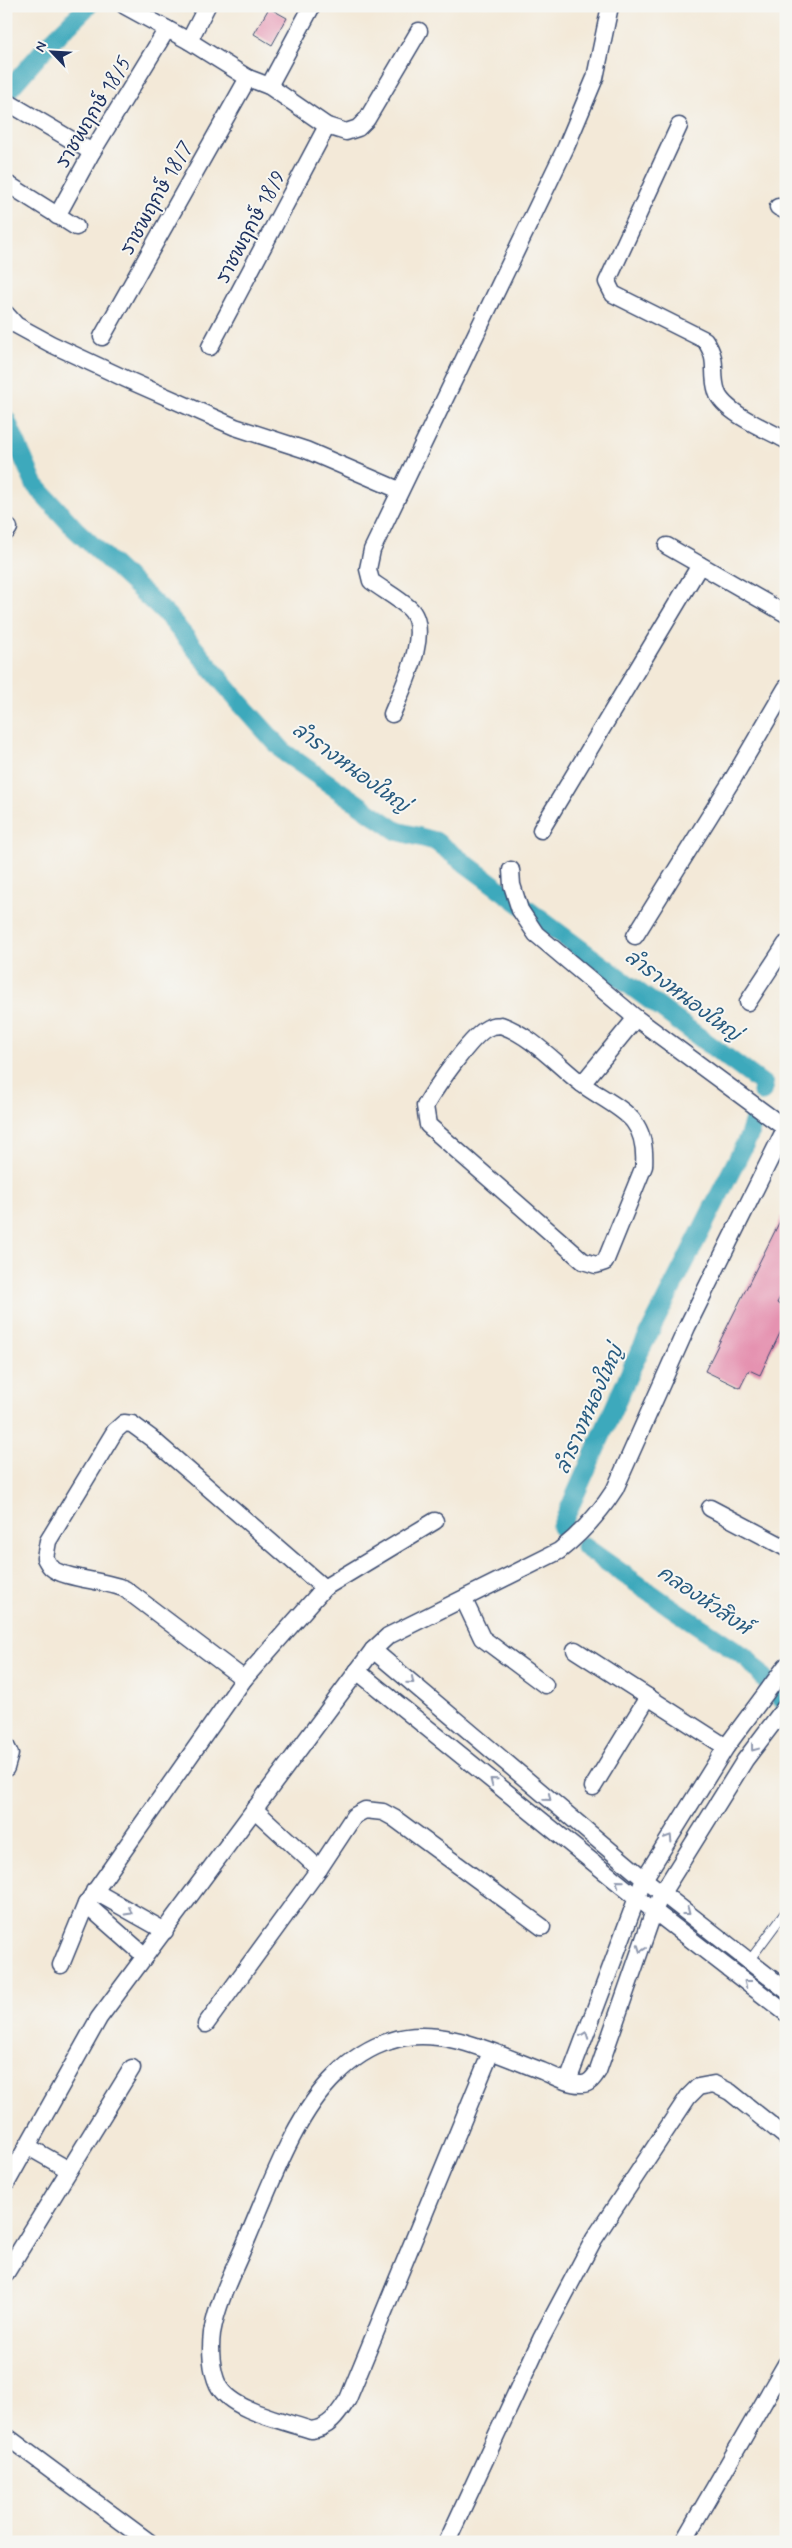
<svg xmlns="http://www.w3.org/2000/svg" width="792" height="2548" font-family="Mynerve,'Playpen Sans Thai',sans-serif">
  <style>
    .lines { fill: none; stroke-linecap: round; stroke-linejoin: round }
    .canal { stroke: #3da9bc; stroke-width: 19 }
    .building { fill: #e592b0 }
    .service-casing { stroke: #3b4b70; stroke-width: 10 }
    .minor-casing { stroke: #3b4b70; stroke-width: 19 }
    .service { stroke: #fff; stroke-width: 8 }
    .minor { stroke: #fff; stroke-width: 16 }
    .oneway { stroke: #8d97ae }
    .labels { text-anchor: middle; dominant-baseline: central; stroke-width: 4; stroke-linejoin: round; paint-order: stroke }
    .street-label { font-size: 19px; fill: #1b2f5e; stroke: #f6f6f2 }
    .water-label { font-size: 20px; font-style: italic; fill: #275a7f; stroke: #f6f6f2 }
  </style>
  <rect width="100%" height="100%" fill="#f6f6f2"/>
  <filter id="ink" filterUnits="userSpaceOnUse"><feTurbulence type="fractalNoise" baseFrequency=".02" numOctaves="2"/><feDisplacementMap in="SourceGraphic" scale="10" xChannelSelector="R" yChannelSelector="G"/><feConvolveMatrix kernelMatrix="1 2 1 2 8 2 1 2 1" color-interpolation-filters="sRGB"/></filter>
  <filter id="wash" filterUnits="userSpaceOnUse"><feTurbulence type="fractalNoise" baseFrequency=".0096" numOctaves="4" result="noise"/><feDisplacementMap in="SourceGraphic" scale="20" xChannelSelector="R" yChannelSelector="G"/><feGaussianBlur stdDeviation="1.12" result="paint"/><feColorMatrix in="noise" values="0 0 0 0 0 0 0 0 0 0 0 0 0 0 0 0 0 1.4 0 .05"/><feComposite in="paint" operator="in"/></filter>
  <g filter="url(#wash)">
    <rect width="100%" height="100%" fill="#f3e9d8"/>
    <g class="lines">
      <g class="canal">
        <polyline points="6,93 47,46 88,6"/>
        <polyline points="6,419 35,485 75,529 168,616 239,702 285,753 397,831 435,841 764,1085 762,1092"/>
        <polyline points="563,1529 561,1527 633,1365 749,1136 753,1122"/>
        <polyline points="585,1547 669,1606 747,1658 786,1704"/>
      </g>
    </g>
    <g id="blocks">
      <g class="building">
        <polygon points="269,8 287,18 272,45 254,34"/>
        <polygon points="786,1209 786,1286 777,1303 786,1308 786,1334 781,1331 760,1375 749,1370 740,1388 705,1371"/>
      </g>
    </g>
  </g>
  <g filter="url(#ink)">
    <use href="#blocks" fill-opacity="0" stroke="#3b4b70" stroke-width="1"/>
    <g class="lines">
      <defs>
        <polyline id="service" points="749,1961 786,1911"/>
        <g id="minor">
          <polyline points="125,6 189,41 248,78 269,86 327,126 346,132 358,128 367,119 419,31"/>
          <polyline points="189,41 207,6"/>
          <polyline points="269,86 312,6"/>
          <polyline points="9,103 92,152"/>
          <path d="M679 126 607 282 613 294 705 340C720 363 710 370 717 392 723 412 767 430 786 440"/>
          <polyline points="11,186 76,227"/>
          <polyline points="778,207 786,211"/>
          <polyline points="57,216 92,152 167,29"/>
          <polyline points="6,314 16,325 51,344 126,379 235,427 306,450 399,490"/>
          <polyline points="102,337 248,78"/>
          <polyline points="210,347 327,126"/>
          <polyline points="6,532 9,528"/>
          <polyline points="667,546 786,614"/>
          <path d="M392 714C402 689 433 630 409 608 398 598 383 590 371 581L368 569 372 550 566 147 595 78 610 6"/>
          <polyline points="541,830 700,565"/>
          <polyline points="511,870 512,885 520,910 536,934 636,1018"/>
          <polyline points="635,936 734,777 786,688"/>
          <polyline points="748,1002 786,944"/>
          <path d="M501 1025C532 1036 556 1064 582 1084 596 1095 624 1108 634 1122 644 1135 645 1151 644 1166L605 1262 596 1265 583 1261 428 1125 425 1106C435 1089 473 1032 490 1027 493 1025 498 1026 501 1025Z"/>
          <polyline points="582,1084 636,1018 785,1128"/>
          <polyline points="710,1508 786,1548"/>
          <polyline points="464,1600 482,1638 545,1685"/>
          <polyline points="373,1650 644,1879 786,1990"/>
          <polyline points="575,1650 726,1747"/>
          <polyline points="357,1671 636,1897 786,2013"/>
          <path d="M244 1679 125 1589C108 1581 61 1578 52 1568 49 1566 47 1561 45 1558L48 1541 115 1431 124 1423 132 1424 151 1438 324 1588"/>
          <polyline points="6,1746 10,1754 6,1768"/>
          <polyline points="593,1787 648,1697"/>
          <polyline points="254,1809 319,1869"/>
          <polyline points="94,1891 165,1931"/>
          <polyline points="86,1904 145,1956"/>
          <polyline points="61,1965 86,1904 244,1679 324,1588 435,1521"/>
          <polyline points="206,2024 319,1869 354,1816 365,1810 383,1812 394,1818 542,1927"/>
          <path d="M491 2052 348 2399C338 2414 330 2428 311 2430 285 2421 231 2411 218 2385 211 2370 210 2349 212 2333 218 2299 235 2268 248 2237 270 2186 295 2114 336 2075 351 2060 370 2047 390 2041 440 2024 496 2054 542 2071 554 2076 569 2085 582 2084 590 2084 594 2077 598 2071L654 1911 662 1893 745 1760 786 1706"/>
          <polyline points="568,2081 644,1879 726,1747 786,1666"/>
          <polyline points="27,2146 69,2170"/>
          <path d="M6 2184 99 2018 373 1650 388 1636 559 1551C582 1533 599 1514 615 1489L687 1327 786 1127"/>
          <polyline points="6,2273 132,2068"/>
          <polyline points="6,2436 149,2542"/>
          <polyline points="447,2542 541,2339 594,2239 688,2097 698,2087 714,2084 730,2092 786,2137"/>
          <polyline points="683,2542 786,2364"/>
        </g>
      </defs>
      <use href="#service" class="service-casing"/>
      <use href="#minor" class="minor-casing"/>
      <use href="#service" class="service"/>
      <use href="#minor" class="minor"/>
    </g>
    <defs><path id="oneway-chevron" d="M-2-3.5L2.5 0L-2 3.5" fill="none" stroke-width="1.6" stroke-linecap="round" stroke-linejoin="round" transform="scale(1.25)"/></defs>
    <g class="oneway">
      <use href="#oneway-chevron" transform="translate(411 1681) rotate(40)"/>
      <use href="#oneway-chevron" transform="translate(754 1748) rotate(127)"/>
      <use href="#oneway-chevron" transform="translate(493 1781) rotate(-141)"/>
      <use href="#oneway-chevron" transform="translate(548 1798) rotate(40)"/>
      <use href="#oneway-chevron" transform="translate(669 1838) rotate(-58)"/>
      <use href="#oneway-chevron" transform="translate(619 1883) rotate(-141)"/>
      <use href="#oneway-chevron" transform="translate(129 1912) rotate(31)"/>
      <use href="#oneway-chevron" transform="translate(687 1912) rotate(38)"/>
      <use href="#oneway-chevron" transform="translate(641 1949) rotate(110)"/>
      <use href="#oneway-chevron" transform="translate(747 1983) rotate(-142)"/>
      <use href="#oneway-chevron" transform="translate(585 2035) rotate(-70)"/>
    </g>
  </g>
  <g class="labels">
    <g class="street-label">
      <text transform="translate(94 112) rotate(-59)">ราชพฤกษ์ 18/5</text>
      <text transform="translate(157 198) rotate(-61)">ราชพฤกษ์ 18/7</text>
      <text transform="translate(251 227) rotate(-62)">ราชพฤกษ์ 18/9</text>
    </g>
    <g class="water-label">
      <text transform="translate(350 768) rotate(36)">ลำรางหนองใหญ่</text>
      <text transform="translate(682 996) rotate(37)">ลำรางหนองใหญ่</text>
      <text transform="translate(590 1410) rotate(-66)">ลำรางหนองใหญ่</text>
      <text transform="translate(704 1601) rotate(34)">คลองหัวสิงห์</text>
    </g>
  </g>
  <rect width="792" height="2548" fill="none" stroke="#f6f6f2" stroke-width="25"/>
  <g transform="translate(52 52) rotate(295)" stroke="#f6f6f2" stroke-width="4" paint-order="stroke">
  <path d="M0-4L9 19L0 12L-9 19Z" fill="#1b2f5e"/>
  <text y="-8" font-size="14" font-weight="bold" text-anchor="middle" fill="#1b2f5e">N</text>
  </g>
</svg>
